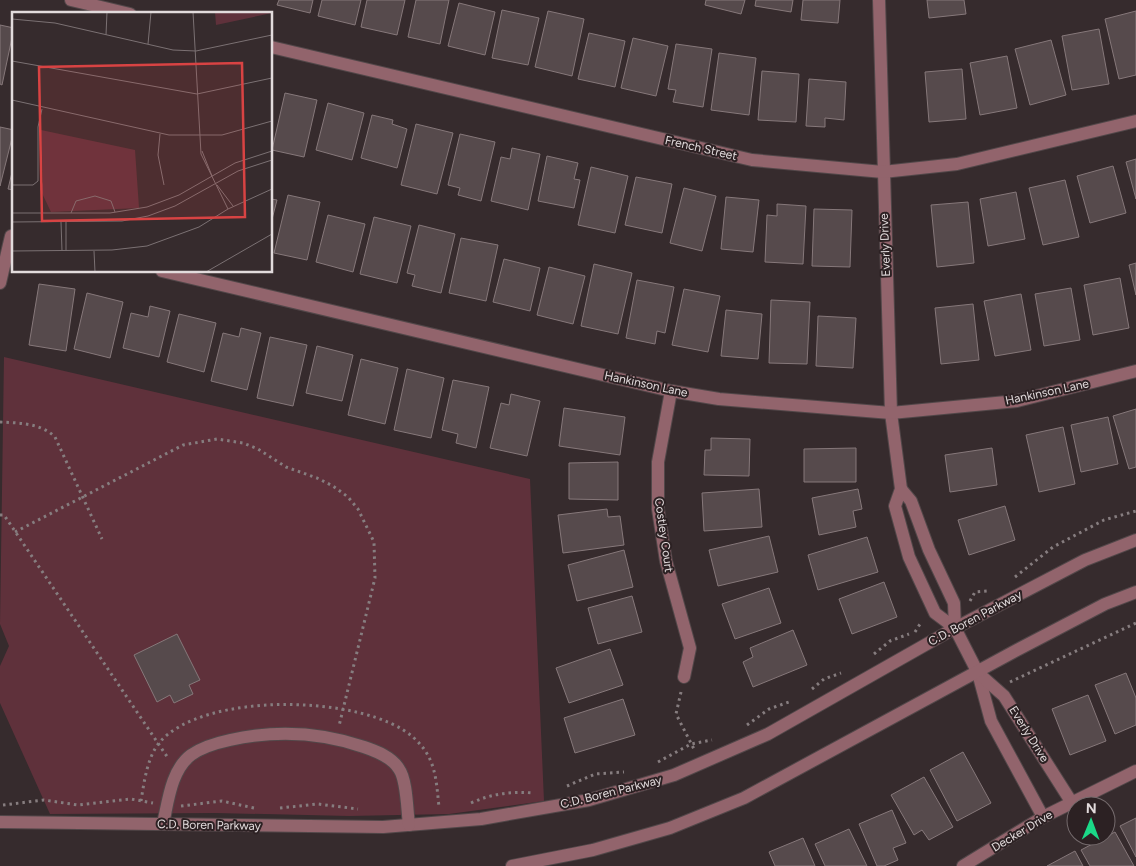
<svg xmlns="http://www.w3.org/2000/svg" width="1136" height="866" font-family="Figtree,sans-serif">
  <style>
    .green { fill: #5f313b }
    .building { fill: #564a4c; stroke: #86787a }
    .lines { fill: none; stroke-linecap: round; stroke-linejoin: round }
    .minor-casing { stroke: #524749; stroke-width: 14 }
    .path { stroke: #867d7f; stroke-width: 3; stroke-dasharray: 2.5 4; stroke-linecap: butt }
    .minor { stroke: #92646c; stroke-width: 12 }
    .labels { text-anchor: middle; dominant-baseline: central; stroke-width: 4; stroke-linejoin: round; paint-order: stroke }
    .street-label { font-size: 12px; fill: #e2dbdc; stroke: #2c2123 }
    .inset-road { fill: none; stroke: #7b7173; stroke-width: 1 }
    .view { fill: #d84343; fill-opacity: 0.15; stroke: #d84343; stroke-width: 2.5 }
    .inset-edge { fill: none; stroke: #e2dbdc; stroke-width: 2.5 }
  </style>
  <rect width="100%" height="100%" fill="#362b2d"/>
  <polygon class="green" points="4,357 530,479 544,801 449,814 349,816 216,813 50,814 0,703 0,666 9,646 0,624"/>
  <g class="building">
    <polygon points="279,0 313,0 310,13 277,5"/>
    <polygon points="322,0 361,0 355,25 318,16"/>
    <polygon points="367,0 405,0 397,35 361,27"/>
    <polygon points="416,0 449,0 440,44 408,37"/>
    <polygon points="706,0 745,0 741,14 705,5"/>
    <polygon points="756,0 793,0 791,12 755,6"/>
    <polygon points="803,0 840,0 838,23 801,20"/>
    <polygon points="927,0 964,0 966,14 929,18"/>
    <polygon points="459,3 495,12 485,55 448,46"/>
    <polygon points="502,10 539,18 528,65 492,58"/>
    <polygon points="548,11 584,19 572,76 535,67"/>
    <polygon points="1136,11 1136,75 1119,79 1105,19"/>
    <polygon points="0,25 14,28 2,85 0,84"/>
    <polygon points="1099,29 1109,84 1072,90 1062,36"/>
    <polygon points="589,33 625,41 615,87 578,79"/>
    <polygon points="633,38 668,46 656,96 621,88"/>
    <polygon points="1051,40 1066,95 1030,105 1015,49"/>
    <polygon points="676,44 712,49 703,107 673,102 676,90 668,89"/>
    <polygon points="719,53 756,58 749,115 711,110"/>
    <polygon points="1007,56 1017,108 980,115 970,63"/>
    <polygon points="962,69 966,119 929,122 925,72"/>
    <polygon points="762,71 799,74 796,122 758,120"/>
    <polygon points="809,79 846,82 844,120 825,118 825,127 806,126"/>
    <polygon points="285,93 317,100 304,157 272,150"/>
    <polygon points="328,103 364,113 352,160 316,150"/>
    <polygon points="372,115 393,120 392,124 407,129 397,168 361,158"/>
    <polygon points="416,124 453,133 437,194 401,185"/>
    <polygon points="0,127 14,130 0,186"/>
    <polygon points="460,134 495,142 481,201 458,195 460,188 448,185"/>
    <polygon points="512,148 540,154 528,210 491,201 501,157 510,159"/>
    <polygon points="547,156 578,163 574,179 580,180 574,208 538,201"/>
    <polygon points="1136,159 1136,199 1126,162"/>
    <polygon points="14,164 14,190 8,189"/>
    <polygon points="1113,166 1126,213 1090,223 1077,176"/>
    <polygon points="591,167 628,176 615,233 578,225"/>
    <polygon points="636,177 672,184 662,233 625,225"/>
    <polygon points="1065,180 1079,237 1043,245 1029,188"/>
    <polygon points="684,188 716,196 702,251 670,243"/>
    <polygon points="1016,192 1025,239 988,246 980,199"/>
    <polygon points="288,195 320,202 307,260 274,253"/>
    <polygon points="726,197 759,200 753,252 721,249"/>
    <polygon points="271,199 277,200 271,223"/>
    <polygon points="968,202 974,263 937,267 931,205"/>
    <polygon points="777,204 806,206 803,264 765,262 767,215 777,216"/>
    <polygon points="814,209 852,210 850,267 812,266"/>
    <polygon points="328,215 365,224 353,272 316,262"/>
    <polygon points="374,217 411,226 397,283 360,274"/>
    <polygon points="419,225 455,234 441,293 412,286 415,275 407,273"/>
    <polygon points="461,238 498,245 486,301 449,293"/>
    <polygon points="504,259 540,268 530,311 493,302"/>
    <polygon points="1136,263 1136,295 1129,265"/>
    <polygon points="594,264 632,273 618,334 581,326"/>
    <polygon points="549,267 585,276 573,324 537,315"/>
    <polygon points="1120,278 1129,328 1093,335 1084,285"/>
    <polygon points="637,280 674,287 665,333 657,331 655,344 626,338"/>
    <polygon points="39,284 75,289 66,351 29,345"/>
    <polygon points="1071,288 1080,340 1044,346 1035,294"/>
    <polygon points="684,289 720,296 708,352 672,345"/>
    <polygon points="87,293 123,302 110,358 74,349"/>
    <polygon points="1021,294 1031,350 995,356 984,301"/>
    <polygon points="771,300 810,302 807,364 769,363"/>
    <polygon points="973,304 979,360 941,364 935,308"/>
    <polygon points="150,306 170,311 159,357 123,348 131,313 148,317"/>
    <polygon points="726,310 762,314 758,359 721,356"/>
    <polygon points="179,314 216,323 204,372 167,362"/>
    <polygon points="818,316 856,318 853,368 816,366"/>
    <polygon points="241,328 261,333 247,390 211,381 223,333 239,337"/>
    <polygon points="270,337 307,345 293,406 257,398"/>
    <polygon points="317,346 353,355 342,401 306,393"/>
    <polygon points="361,359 398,368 385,424 348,415"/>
    <polygon points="407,369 444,378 431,438 394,430"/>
    <polygon points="453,380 489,387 476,448 456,443 458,434 442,430"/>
    <polygon points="511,394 540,401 527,456 490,448 501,403 509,405"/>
    <polygon points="564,408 625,417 620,455 559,446"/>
    <polygon points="1136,409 1136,467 1129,469 1113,416"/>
    <polygon points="1108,417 1118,464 1081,472 1071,425"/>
    <polygon points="1063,427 1075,484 1039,492 1026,435"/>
    <polygon points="711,438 750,439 749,476 704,475 705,450 711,450"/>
    <polygon points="856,448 856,482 804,482 804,449"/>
    <polygon points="992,448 997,485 950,492 945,455"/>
    <polygon points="618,462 618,500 569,499 569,463"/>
    <polygon points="759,489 762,527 704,531 702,493"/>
    <polygon points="858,489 862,509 853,511 856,527 819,535 812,498"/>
    <polygon points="1005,506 1015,540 969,555 958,520"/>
    <polygon points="607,509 608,517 620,516 624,545 563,553 558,515"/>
    <polygon points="769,536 778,572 718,586 709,550"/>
    <polygon points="867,537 878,572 818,590 808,555"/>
    <polygon points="624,550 633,587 577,601 568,565"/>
    <polygon points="884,582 897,617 852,634 839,599"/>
    <polygon points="769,588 781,623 735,639 722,604"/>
    <polygon points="632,596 642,632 598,644 588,608"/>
    <polygon points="793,630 807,665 753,687 743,662 753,657 750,648"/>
    <polygon points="177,634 200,680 189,685 193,694 174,703 170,695 157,702 134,655"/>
    <polygon points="610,649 623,685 569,703 556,668"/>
    <polygon points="1126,673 1136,698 1136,725 1115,734 1095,685"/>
    <polygon points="1088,695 1106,741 1070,755 1052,709"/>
    <polygon points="623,699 635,735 575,753 564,718"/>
    <polygon points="963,752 991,803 957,821 930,770"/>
    <polygon points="924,777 953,827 929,840 922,830 914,835 891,795"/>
    <polygon points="892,810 906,843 893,848 898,860 884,866 877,866 859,824"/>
    <polygon points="1136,818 1136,857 1120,826"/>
    <polygon points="849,829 867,866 825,866 815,844"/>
    <polygon points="1115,832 1134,866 1090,866 1081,850"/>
    <polygon points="803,838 815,866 775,866 769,852"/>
    <polygon points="1075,851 1083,866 1047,866"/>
  </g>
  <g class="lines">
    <defs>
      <g id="minor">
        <polyline points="71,0 130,14"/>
        <polyline points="879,0 891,413 901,489 895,506 909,557 935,613 955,628"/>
        <polyline points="271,47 752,160 883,172 957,164 1136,121"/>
        <polyline points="162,271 671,391 719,399 891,413 1017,401 1136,371"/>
        <polyline points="0,283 11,236"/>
        <polyline points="671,391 658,462 658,509 666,561 690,648 684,677"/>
        <polyline points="901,489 911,501 929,550 954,603 955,628 978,673 991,721 1043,817"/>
        <polyline points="978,673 1004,696 1072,803"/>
        <polyline points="0,822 383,827 481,819 589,800 674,775 768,734 955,628 1085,560 1136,540"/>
        <path d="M163 824C168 802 171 770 191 755 202 747 216 743 230 740 275 730 320 732 364 747 376 751 392 757 399 769 407 780 407 810 409 825"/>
        <polyline points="512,866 593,850 670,828 744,798 1017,650 1105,604 1136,592"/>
        <polyline points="963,866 1043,817 1136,771"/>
      </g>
    </defs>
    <use href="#minor" class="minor-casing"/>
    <g class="path">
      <path d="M0 422C19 423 41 423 55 437L102 539"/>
      <polyline points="0,515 4,515 168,758"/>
      <polyline points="15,532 183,445 217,439 243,443 258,449 286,467 317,478 333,486 348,497 358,509 374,542 375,578 339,726"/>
      <polyline points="1015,577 1053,547 1104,520 1136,511"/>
      <polyline points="970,601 975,592 987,591"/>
      <polyline points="915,632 920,624 923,625"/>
      <polyline points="874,654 890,641 909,634"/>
      <polyline points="1010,682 1136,623"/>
      <polyline points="812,689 824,679 841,673"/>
      <polyline points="681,692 676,714 695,751"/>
      <polyline points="747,725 769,709 789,702"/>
      <polyline points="658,762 691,744 712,740"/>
      <polyline points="567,786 595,774 624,772"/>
      <path d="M141 801C144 783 147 758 159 743 202 691 366 694 414 738 436 758 436 779 439 807"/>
      <path d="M471 803C491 794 511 791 533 793"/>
      <polyline points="3,805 44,800 78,805 131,799 153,803"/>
      <polyline points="181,806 222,801 254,808"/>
      <polyline points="280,808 318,804 358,809"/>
    </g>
    <use href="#minor" class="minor"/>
  </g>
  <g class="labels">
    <g class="street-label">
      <text transform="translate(701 148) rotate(13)">French Street</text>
      <text transform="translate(885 245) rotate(-92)">Everly Drive</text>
      <text transform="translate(646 384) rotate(12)">Hankinson Lane</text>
      <text transform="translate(1047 392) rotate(-12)">Hankinson Lane</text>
      <text transform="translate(664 535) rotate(82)">Costley Court</text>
      <text transform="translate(975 618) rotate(-28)">C.D. Boren Parkway</text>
      <text transform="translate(1029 734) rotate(58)">Everly Drive</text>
      <text transform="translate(611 792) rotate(-14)">C.D. Boren Parkway</text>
      <text transform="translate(209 825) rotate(1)">C.D. Boren Parkway</text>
      <text transform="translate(1022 831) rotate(-31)">Decker Drive</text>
    </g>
  </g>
  <g transform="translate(12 12)">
    <rect width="260" height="260" fill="#362b2d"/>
    <path d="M203 0H260V1L204 13ZM29 118 123 138 127 196 39 200 28 177 31 170Z" fill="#5f313b"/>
    <path class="inset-road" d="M181 0 189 142 216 197M0 7 43 11 161 38 184 39 260 23M94 23 95 0M136 32 139 0M0 49 185 82 260 66M0 88 157 123H210L260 109M148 122 146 143 152 173M190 139 200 164M0 173H21L26 169V115L30 97M205 173 221 194M0 201H98L135 195 167 183 223 151 260 139M59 201 64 189 83 184 99 189 103 200M0 210 110 209 136 204 163 194 226 159 260 148M49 210 50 239M54 210V239M0 239 100 238 135 234 187 215 216 197 260 177M82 239 83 260M194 260 260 222"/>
    <path class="view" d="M230 51 233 205 30 209 27 55Z"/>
    <rect width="260" height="260" class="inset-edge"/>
  </g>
  <g transform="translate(1091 821) rotate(1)"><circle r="24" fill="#2c2123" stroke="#756b6d"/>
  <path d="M0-4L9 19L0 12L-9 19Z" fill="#1bd988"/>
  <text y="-8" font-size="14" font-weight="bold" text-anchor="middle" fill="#e2dbdc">N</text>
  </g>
</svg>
